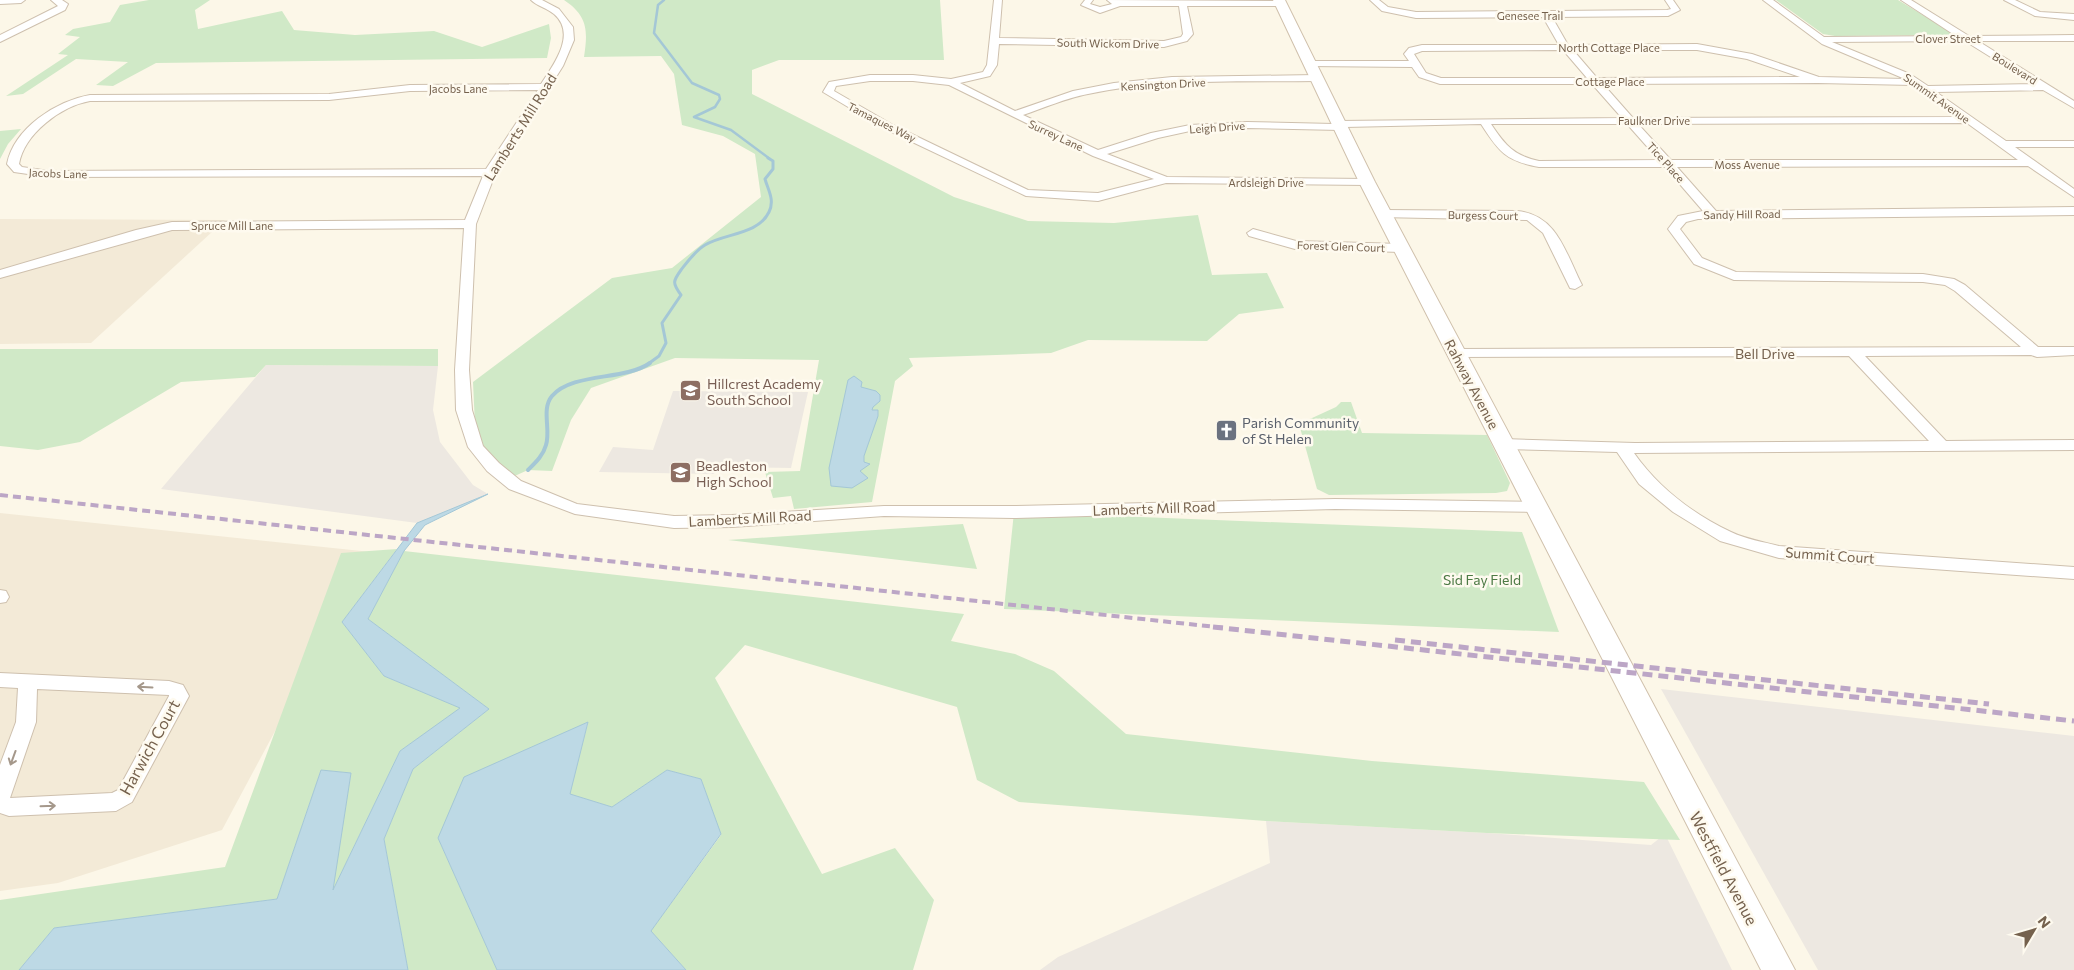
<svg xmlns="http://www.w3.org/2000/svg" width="2074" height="970" font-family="Commissioner,sans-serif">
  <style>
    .residential { fill: #f3ead7 }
    .industrial { fill: #ede8e1 }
    .green { fill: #d0e9c7 }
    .water { fill: #bdd9e5; stroke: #a4c7d6 }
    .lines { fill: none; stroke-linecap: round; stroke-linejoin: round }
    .stream-far2 { stroke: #a4c7d6; stroke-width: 2.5 }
    .stream-far1 { stroke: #a4c7d6; stroke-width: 3 }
    .stream { stroke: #a4c7d6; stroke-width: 4 }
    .street-casing { stroke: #cec0ae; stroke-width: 2 }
    .secondary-casing { stroke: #d0c1ac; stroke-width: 2 }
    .street { fill: #fff; fill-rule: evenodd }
    .secondary { fill: #fff; fill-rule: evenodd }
    .rail-far1 { stroke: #bca6c6; stroke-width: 4; stroke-dasharray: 8 5; stroke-linecap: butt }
    .rail { stroke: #bca6c6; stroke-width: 5; stroke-dasharray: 10 6; stroke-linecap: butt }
    .oneway { stroke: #a5988b }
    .labels { text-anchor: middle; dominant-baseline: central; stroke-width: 5; stroke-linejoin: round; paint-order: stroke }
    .far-street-label { font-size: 11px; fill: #75614d; stroke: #fefaef }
    .street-label { font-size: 14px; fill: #75614d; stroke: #fefaef }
    .education-label { font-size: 14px; fill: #785e54; stroke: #fefaef; text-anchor: start }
    .worship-label { font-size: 14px; fill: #5b616d; stroke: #fefaef; text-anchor: start }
    .park-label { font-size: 14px; fill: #4d7a45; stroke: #fefaef }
    .near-street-label { font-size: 16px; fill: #75614d; stroke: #fefaef }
  </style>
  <rect width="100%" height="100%" fill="#fcf7e8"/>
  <g class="residential">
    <polygon points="0,219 225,220 91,343 0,344"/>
    <polygon points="0,513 371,552 222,830 58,883 0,891"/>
  </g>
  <g class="industrial">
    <polygon points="266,365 438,366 433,410 440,442 473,485 488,494 417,523 161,489"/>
    <polygon points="673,391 808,392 791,468 719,467 714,474 599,472 613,447 653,450"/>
    <polygon points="1661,689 2074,736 2074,970 1818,970"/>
    <polygon points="1266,821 1487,833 1651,845 1665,834 1732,970 1040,970 1058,957 1270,863"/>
  </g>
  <g class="green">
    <polygon points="149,0 210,0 195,10 198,29 282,11 294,30 355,35 434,31 482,47 549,24 551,38 547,58 156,63 113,86 96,85 128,62 76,59 23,94 6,96 68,55 58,54 80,37 65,35 73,29 110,22 120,5"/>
    <path d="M564 0H940L944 60H779L752 70V94L954 197 1028 221 1114 223 1198 215 1212 275 1267 273 1284 308 1239 314 1207 341 1088 340 1051 353 909 358 913 366 895 381 872 502 794 509 791 496 773 498 765 472 800 471 819 360 675 358 591 388 571 420 552 471 528 470 508 479 476 447 473 382 612 278 672 268 761 197 755 154 723 136 682 125 674 74 661 56 584 57C588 31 588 16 564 0Z"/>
    <polygon points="1776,0 1898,0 1956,35 1835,36 1823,34"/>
    <polygon points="21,129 8,144 0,159 0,131"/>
    <polygon points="0,349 438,349 438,366 266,365 255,377 181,382 80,442 38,450 0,446"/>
    <polygon points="1341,402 1351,402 1362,433 1487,435 1510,483 1507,491 1496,493 1329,495 1317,489 1299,424 1336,407"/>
    <polygon points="1014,512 1522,532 1559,632 1004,609"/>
    <polygon points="963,524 977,569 728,540"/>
    <polygon points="397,549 342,622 384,676 461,708 400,751 332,892 351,773 321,770 277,899 54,928 19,970 0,970 0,900 225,867 341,553"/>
    <polygon points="404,551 964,614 951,641 1015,654 1054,671 1126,734 1372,761 1644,782 1680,840 1487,833 1266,821 1019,802 977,780 957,707 745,645 715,678 822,874 895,848 934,900 913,970 686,970 651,931 721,835 701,779 667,770 612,807 569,794 588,723 438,838 497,970 408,970 384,839 413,769 489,709 368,619"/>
  </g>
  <g class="water">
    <polygon points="854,376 862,382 861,387 876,391 880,395 880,401 873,407 872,410 878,410 878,416 864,456 864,462 870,464 860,471 868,478 852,488 831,486 829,468 848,380"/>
    <polygon points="488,494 425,525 404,551 368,619 489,709 413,769 384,839 408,970 19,970 54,928 277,899 321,770 351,773 333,890 400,751 460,708 384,676 342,622 417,523"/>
    <polygon points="588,722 570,794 612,807 667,770 701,779 721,834 651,931 686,970 497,970 438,838 464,777"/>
  </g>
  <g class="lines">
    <polyline class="stream-far2" points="664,0 658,5 654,33 692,83 719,95 720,99 715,107 694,117 731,130 770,159"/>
    <path class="stream-far1" d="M648 364 659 356 666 343 662 323 681 295C672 283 673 281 681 270 688 261 695 251 705 245 725 233 758 235 769 212 775 200 768 190 765 179L773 169V161L768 158"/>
    <path class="stream" d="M528 470C535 463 543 456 546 445 551 430 541 409 552 396 573 372 624 381 650 363"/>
    <defs>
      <g id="street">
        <polygon points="0,0 25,0 21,3 0,4"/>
        <polygon points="51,0 62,0 68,4 65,10 0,42 0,35 58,6"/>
        <path d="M531 0H542L559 9 573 27 574 40 563 66 496 172 476 224 469 370 472 410 483 446 499 463 521 481 577 504 674 516 732 515 884 506H1014L1335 499 1537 502 1543 503 1545 507 1543 511 1537 512 1335 509 1014 518 884 516 732 527 674 528 575 514 509 489 487 471 468 447 456 410 455 370 464 228 172 230 0 278V270L136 230 172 222 465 220 483 176 49 177 14 172 7 164C14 128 56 101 90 95L329 94 410 85 541 84C554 64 577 34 554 14 547 8 537 6 531 0ZM538 90 486 169 49 171 22 167 19 164C24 134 61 106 90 101L329 100 410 91Z"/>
        <path d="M994 0H1002L999 38 1164 41 1181 37 1183 34 1179 6H1120L1100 13 1081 5 1085 0H1093L1090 4 1100 7 1112 4 1107 0 1283 1V5L1280 6H1187L1193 34 1187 41 1164 47 999 44 997 65 990 76 960 83 1015 111 1073 91 1114 83 1172 77 1317 75 1322 78 1317 81C1241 82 1163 78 1088 94 1066 98 1044 108 1023 115L1098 150 1151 133 1190 125 1247 122 1334 124 1339 121 1622 118 1592 84H1440L1419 77 1412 67 1308 66V62L1311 61H1409L1404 54 1409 48 1422 45H1559L1543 17 1416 18 1382 11 1370 0H1379L1388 7 1416 12 1667 10 1671 9 1665 0H1673L1680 10 1668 16 1552 17 1568 45 1697 44 1752 54 1819 77 1905 79 1822 44 1763 0H1773L1824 37 1956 36 1901 0H1911L1969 36 2074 35V41H1978L2074 101V108L2043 90 1936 92 2006 141H2074V147H2015L2074 189V197L2028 166 1677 167 1716 211 2074 207V215L1698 219 1686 222 1680 229 1702 258 1736 272 1923 274 1954 279 1965 285 2038 347H2074V355L2037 357 2031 355 1865 356 1946 441 2074 440V450L1634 453C1658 487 1693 514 1731 532 1745 539 1764 542 1779 546L2074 567V579L1779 558 1720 541 1673 512 1639 484 1617 452 1503 449 1495 444 1503 439 1635 443 1929 441 1849 356 1456 357 1449 353 1456 349 2021 347 1955 291 1945 285 1923 282 1734 280 1694 264 1668 229 1678 216 1703 211 1665 167H1539C1506 161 1499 152 1481 124L1345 127 1340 130 1247 128 1190 131 1158 138 1107 154 1167 177 1367 179 1373 182 1367 185 1166 183 1098 201 1026 196 885 129 823 92 829 82 870 75H913L951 79 983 72 987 65ZM1965 41 2034 84 1928 86 1910 74 1832 42ZM1563 50 1587 78H1441L1426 73 1414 54 1422 51ZM1573 50H1697L1747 59 1800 77 1597 78ZM870 81H913L949 85 1093 156 1154 179 1098 193 1028 190 893 125 834 91 836 86ZM1818 83 1913 85 1958 117 1633 118 1603 84ZM1967 123 2018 160H1671L1638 124ZM1491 124H1627L1659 160 1539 161C1514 156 1505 145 1491 124Z"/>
        <polygon points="2004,0 2015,0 2040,12 2074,14 2074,20 2035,16"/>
        <path d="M1383 210 1517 211C1557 214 1566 254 1582 285L1575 289 1570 288 1543 233 1527 220 1379 217 1377 214Z"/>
        <polygon points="1253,229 1296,241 1401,244 1407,248 1401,252 1295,249 1249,236 1247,233"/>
        <polygon points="0,590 6,591 9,597 6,602 0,603"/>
        <path d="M0 673 169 681 183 685 189 696 132 802 116 811 9 816 0 813V765L16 722 18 688 0 687ZM37 689 169 695V696L118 790 112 793 10 798 36 722Z"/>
      </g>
      <polygon id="secondary" points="1273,0 1285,0 1375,182 1795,970 1761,970 1359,182"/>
    </defs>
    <use href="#street" class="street-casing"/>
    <use href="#secondary" class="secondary-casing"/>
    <use href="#street" class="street"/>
    <use href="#secondary" class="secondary"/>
    <polyline class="rail-far1" points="0,495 1225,628"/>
    <g class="rail">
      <polyline points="1213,627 2074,721"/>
      <polyline points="1395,640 1989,704"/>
    </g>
  </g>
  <defs><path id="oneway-shaft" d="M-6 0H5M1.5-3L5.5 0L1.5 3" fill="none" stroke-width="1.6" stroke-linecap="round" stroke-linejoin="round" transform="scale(1.25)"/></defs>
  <g class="oneway">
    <use href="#oneway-shaft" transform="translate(145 687) rotate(-177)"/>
    <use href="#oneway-shaft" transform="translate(13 758) rotate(110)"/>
    <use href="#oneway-shaft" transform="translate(48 806) rotate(-2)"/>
  </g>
  <defs>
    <symbol id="school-square" viewBox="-11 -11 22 22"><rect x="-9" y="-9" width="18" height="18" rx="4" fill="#8d6e63" stroke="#fefaef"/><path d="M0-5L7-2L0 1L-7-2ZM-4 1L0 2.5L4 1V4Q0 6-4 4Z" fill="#fff"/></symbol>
    <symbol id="church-square" viewBox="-11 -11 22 22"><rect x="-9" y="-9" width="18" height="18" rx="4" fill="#6b7280" stroke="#fefaef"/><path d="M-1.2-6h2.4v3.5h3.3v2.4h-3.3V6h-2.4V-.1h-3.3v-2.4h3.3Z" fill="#fff"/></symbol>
  </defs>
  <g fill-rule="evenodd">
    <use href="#school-square" x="678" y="378" width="25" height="25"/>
    <use href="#church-square" x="1214" y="418" width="25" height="25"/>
    <use href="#school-square" x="668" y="460" width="25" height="25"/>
  </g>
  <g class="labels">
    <g class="far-street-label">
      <text x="1530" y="15">Genesee Trail</text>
      <text x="1948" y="38">Clover Street</text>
      <text transform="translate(1108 43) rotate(1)">South Wickom Drive</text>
      <text x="1609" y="47">North Cottage Place</text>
      <text transform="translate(2015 68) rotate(32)">Boulevard</text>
      <text x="1610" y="81">Cottage Place</text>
      <text transform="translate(1163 84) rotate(-3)">Kensington Drive</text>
      <text x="458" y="88">Jacobs Lane</text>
      <text transform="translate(1937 98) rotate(35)">Summit Avenue</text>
      <text x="1654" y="120">Faulkner Drive</text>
      <text transform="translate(882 122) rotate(27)">Tamaques Way</text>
      <text transform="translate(1217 127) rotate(-4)">Leigh Drive</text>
      <text transform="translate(1056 135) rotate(25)">Surrey Lane</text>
      <text transform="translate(1666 162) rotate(48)">Tice Place</text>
      <text x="1747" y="164">Moss Avenue</text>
      <text transform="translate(58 173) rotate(2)">Jacobs Lane</text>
      <text x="1266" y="182">Ardsleigh Drive</text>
      <text transform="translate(1742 214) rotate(-1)">Sandy Hill Road</text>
      <text transform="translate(1483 215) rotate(1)">Burgess Court</text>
      <text x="232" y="225">Spruce Mill Lane</text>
      <text transform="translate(1341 246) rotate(2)">Forest Glen Court</text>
    </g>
    <g class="street-label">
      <text transform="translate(520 127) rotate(-58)">Lamberts Mill Road</text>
      <text x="1765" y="353">Bell Drive</text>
      <text transform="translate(1472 384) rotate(62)">Rahway Avenue</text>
      <text transform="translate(1154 508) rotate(-2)">Lamberts Mill Road</text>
      <text transform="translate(750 518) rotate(-3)">Lamberts Mill Road</text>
      <text transform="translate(1830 555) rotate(4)">Summit Court</text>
    </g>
    <g class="education-label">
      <text x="707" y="383">Hillcrest Academy<tspan x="707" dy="16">South School</tspan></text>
      <text x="696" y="465">Beadleston<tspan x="696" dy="16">High School</tspan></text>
    </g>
    <g class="worship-label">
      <text x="1242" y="422">Parish Community<tspan x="1242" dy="16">of St Helen</tspan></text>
    </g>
    <g class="park-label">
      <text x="1482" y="579">Sid Fay Field</text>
    </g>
    <g class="near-street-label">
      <text transform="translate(149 747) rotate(-61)">Harwich Court</text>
      <text transform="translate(1724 868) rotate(62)">Westfield Avenue</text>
    </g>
  </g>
  <g transform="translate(2034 930) rotate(52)" stroke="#fefaef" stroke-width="4" paint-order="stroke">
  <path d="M0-4L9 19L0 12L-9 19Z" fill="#75614d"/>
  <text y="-8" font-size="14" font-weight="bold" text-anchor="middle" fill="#75614d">N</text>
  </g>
</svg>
